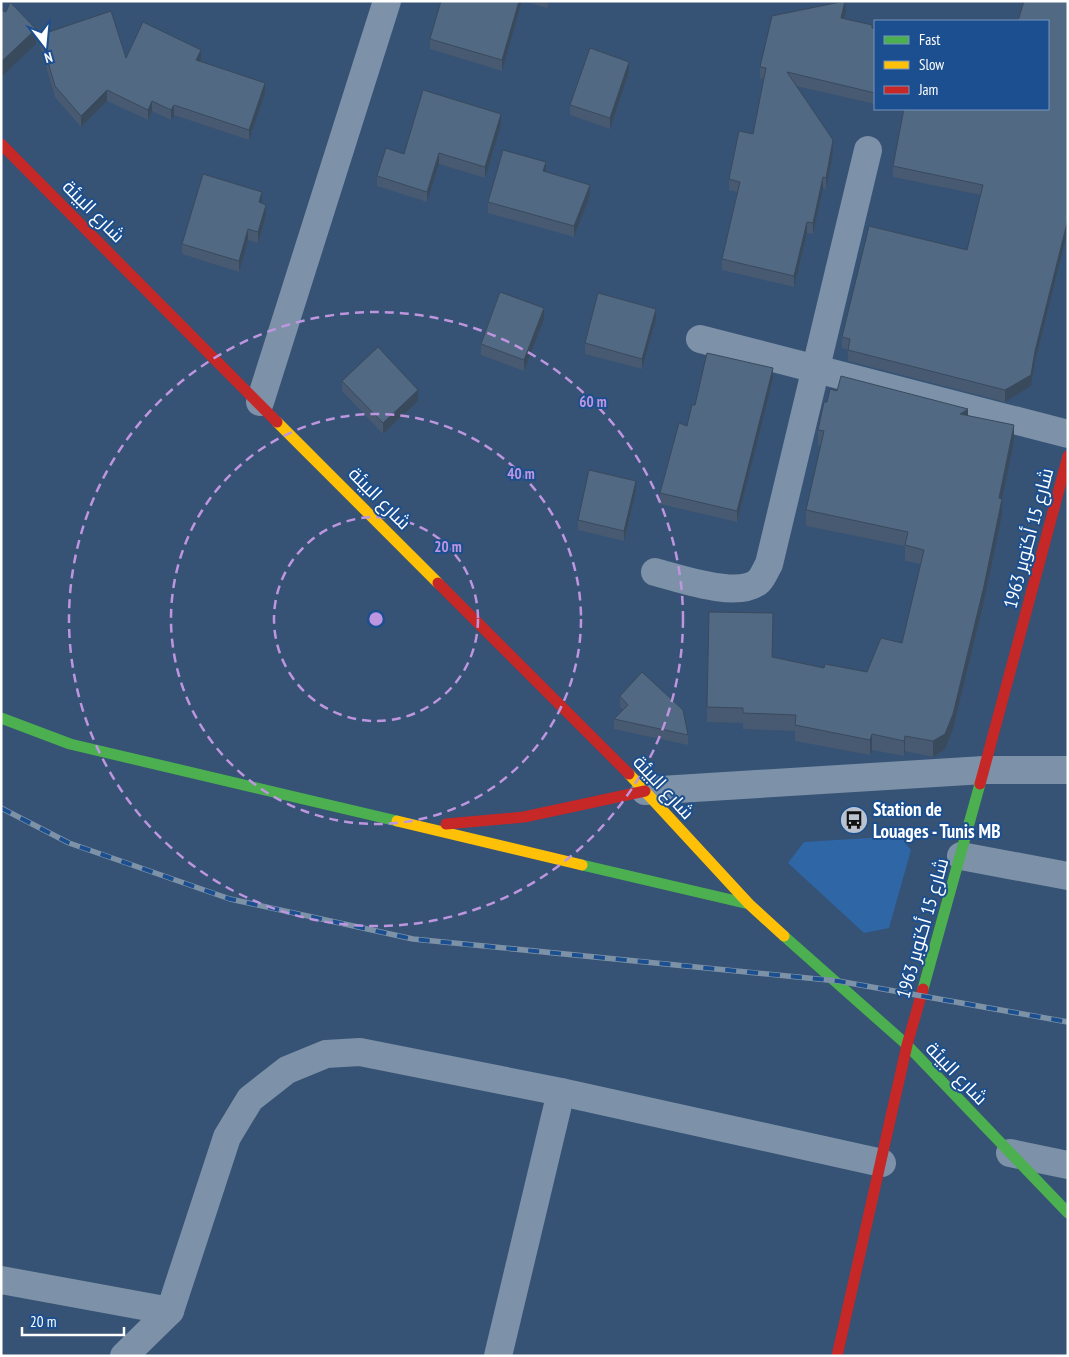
<svg xmlns="http://www.w3.org/2000/svg" width="1069" height="1357" font-family="'PT Sans Narrow',Cairo,sans-serif">
  <style>
    .green { fill: #2f66a5 }
    .lines { fill: none; stroke-linecap: round; stroke-linejoin: round }
    .street { stroke: #7d92a8; stroke-width: 28 }
    .fast { stroke: #4caf50; stroke-width: 11 }
    .slow { stroke: #ffc107; stroke-width: 11 }
    .jam { stroke: #c62828; stroke-width: 11 }
    .rail-casing { stroke: #7e92a7; stroke-width: 5.5 }
    .rail { stroke: #1b4f8f; stroke-width: 4; stroke-dasharray: 11; stroke-linecap: butt }
    .wall { fill: #475a72 }
    .shaded-wall { fill: #394a5c }
    .building { fill: #526984; stroke: #394a5c }
    .ring { fill: none; stroke: #bd96df; stroke-width: 2.5; stroke-dasharray: 9 6 }
    .labels { text-anchor: middle; dominant-baseline: central; stroke-width: 4; stroke-linejoin: round; paint-order: stroke }
    .street-label { font-size: 19px; fill: #fff; stroke: #1b4f8f }
    .poi-label { font-size: 19px; font-weight: bold; fill: #fff; stroke: #1b4f8f; text-anchor: start }
    .centre { fill: #bd96df; stroke: #1b4f8f; stroke-width: 2.5 }
    .ring-label { font-size: 15px; text-anchor: middle; font-weight: bold; fill: #bd96df; stroke: #1b4f8f; stroke-width: 4; stroke-linejoin: round; paint-order: stroke }
  </style>
  <rect width="100%" height="100%" fill="#365274"/>
  <polygon class="green" points="900,836 911,850 889,928 864,933 788,863 804,842"/>
  <g class="lines">
    <g class="street">
      <polyline points="700,339 1068,434"/>
      <polyline points="260,402 387,1"/>
      <path d="M655 572C679 578 739 600 759 581 763 577 766 569 769 564L868 150"/>
      <polyline points="645,791 984,770 1068,770"/>
      <polyline points="961,856 1068,876"/>
      <polyline points="1010,1153 1068,1165"/>
      <polyline points="1,1280 170,1311"/>
      <polyline points="124,1356 170,1311 227,1137 250,1099 287,1070 326,1054 360,1052 561,1092 882,1163"/>
      <polyline points="498,1356 561,1092"/>
    </g>
    <g class="fast">
      <polyline points="1,718 70,744 397,821"/>
      <polyline points="582,865 749,904"/>
      <polyline points="784,936 907,1045 1068,1213"/>
      <polyline points="923,989 980,784"/>
    </g>
    <g class="slow">
      <polyline points="277,422 438,583"/>
      <polyline points="629,774 749,904 784,936"/>
      <polyline points="397,821 582,865"/>
    </g>
    <g class="jam">
      <polyline points="1,144 277,422"/>
      <polyline points="438,583 629,774"/>
      <polyline points="980,784 1068,456"/>
      <polyline points="446,824 524,817 645,791"/>
      <polyline points="837,1356 907,1045 923,989"/>
    </g>
    <defs>
      <polyline id="rail" points="1,808 69,843 230,899 413,939 838,981 1068,1022"/>
    </defs>
    <use href="#rail" class="rail-casing"/>
    <use href="#rail" class="rail"/>
  </g>
  <g class="wall">
    <polygon points="441,1 522,1 502,71 430,49 430,39"/>
    <polygon points="523,1 549,1 547,8"/>
    <polygon points="1068,1 1068,230 1035,362 1031,386 1005,402 848,361 848,350 842,348 842,337 967,250 981,195 893,177 893,166 903,110 897,109 1048,109"/>
    <polygon points="846,12 844,18 875,29 875,104 796,86 833,152 826,189 823,188 813,234 807,233 794,287 722,270 722,259 737,192 729,190 729,179 753,134 764,79 760,78 760,67"/>
    <polygon points="40,35 126,58 201,60 201,61 265,93 249,140 174,115 171,120 152,111 148,120 107,101 81,127 55,97 40,45"/>
    <polygon points="629,72 610,129 570,115 570,105"/>
    <polygon points="501,125 485,178 439,164 427,202 377,186 377,176 404,154"/>
    <polygon points="546,172 590,195 574,237 488,213 488,202"/>
    <polygon points="262,203 266,215 258,243 248,240 239,272 182,254 182,244"/>
    <polygon points="544,319 524,371 481,355 481,344"/>
    <polygon points="656,319 642,369 585,354 585,343"/>
    <polygon points="773,379 737,522 660,504 660,493 695,405"/>
    <polygon points="342,381 418,401 383,434 342,391"/>
    <polygon points="968,415 1014,441 1002,499 1002,515 984,601 953,729 945,749 933,757 905,751 904,756 872,750 870,755 795,741 795,731 743,729 743,723 707,722 707,707 773,657 824,668 867,672 902,643 921,564 905,561 905,546 806,526 806,510 821,446 818,445 818,430"/>
    <polygon points="636,491 624,541 578,530 578,520"/>
    <polygon points="620,696 688,735 688,745 614,729 614,719 623,710 620,706"/>
  </g>
  <g class="shaded-wall">
    <polygon points="519,1 522,1 502,71 502,60"/>
    <polygon points="845,1 846,12 841,29 841,18"/>
    <polygon points="36,29 36,44 1,77 1,62"/>
    <polygon points="201,50 201,60 196,70 196,60"/>
    <polygon points="629,62 629,72 610,129 610,118"/>
    <polygon points="265,83 265,93 249,140 249,130"/>
    <polygon points="107,90 107,101 81,127 81,116"/>
    <polygon points="152,101 152,111 148,120 148,110"/>
    <polygon points="174,105 174,115 171,120 171,110"/>
    <polygon points="501,114 501,125 485,178 485,167"/>
    <polygon points="833,140 833,152 826,189 826,178"/>
    <polygon points="439,153 439,164 427,202 427,192"/>
    <polygon points="546,162 546,172 543,171"/>
    <polygon points="823,177 823,188 813,234 813,223"/>
    <polygon points="590,185 590,195 574,237 574,226"/>
    <polygon points="262,192 262,202 259,213 259,202"/>
    <polygon points="266,205 266,215 258,243 258,232"/>
    <polygon points="1068,219 1068,230 1035,362 1031,386 1005,402 1005,390 1035,351"/>
    <polygon points="807,222 807,233 794,287 794,276"/>
    <polygon points="248,229 248,240 239,272 239,261"/>
    <polygon points="544,308 544,319 524,371 524,360"/>
    <polygon points="656,309 656,319 642,369 642,359"/>
    <polygon points="773,368 773,379 737,522 737,511"/>
    <polygon points="418,390 418,401 383,434 383,423"/>
    <polygon points="968,409 968,424 960,414"/>
    <polygon points="1014,425 1014,441 999,514 999,498"/>
    <polygon points="636,481 636,491 624,541 624,531"/>
    <polygon points="1002,499 1002,515 984,601 953,729 945,749 933,757 933,741"/>
    <polygon points="872,734 872,750 870,755 870,740"/>
    <polygon points="905,736 905,751 904,756 904,741"/>
  </g>
  <g class="building">
    <polygon points="441,1 519,1 502,60 430,39"/>
    <polygon points="845,1 841,18 872,25 872,28 875,29 875,93 787,72 833,140 826,178 823,177 813,223 807,222 794,276 722,259 740,182 729,179 739,131 753,134 766,68 760,67 772,16"/>
    <polygon points="1024,1 1068,1 1068,219 1035,351 1031,375 1005,390 848,350 850,339 842,337 869,226 967,250 983,185 893,166 904,109 1048,109 1048,21 1018,21"/>
    <polygon points="10,2 36,29 1,62 1,10 6,12"/>
    <polygon points="111,11 126,58 143,22 201,50 196,60 265,83 249,130 174,105 171,110 152,101 148,110 107,90 81,116 55,86 40,35"/>
    <polygon points="590,48 629,62 610,118 570,105"/>
    <polygon points="423,90 501,114 485,167 439,153 427,192 377,176 386,148 404,154"/>
    <polygon points="503,150 546,162 543,171 590,185 574,226 488,202"/>
    <polygon points="203,174 262,192 259,202 266,205 258,232 248,229 239,261 182,244"/>
    <polygon points="500,292 544,308 524,360 481,344"/>
    <polygon points="598,293 656,309 642,359 585,343"/>
    <polygon points="378,347 418,390 383,423 342,381"/>
    <polygon points="707,353 773,368 737,511 660,493 679,423 687,426 692,405 695,405"/>
    <polygon points="841,376 968,409 960,414 1014,425 999,498 1002,499 984,586 953,714 945,734 933,741 905,736 904,741 872,734 870,740 795,725 796,715 743,713 743,708 707,707 709,612 773,613 772,657 824,668 825,664 867,672 881,638 902,643 924,550 905,545 908,532 806,510 824,431 818,430 824,402 827,402 830,389 837,391"/>
    <polygon points="589,470 636,481 624,531 578,520"/>
    <polygon points="642,672 683,710 688,735 614,719 628,705 620,696"/>
  </g>
  <g class="ring">
    <circle cx="376" cy="619" r="102"/>
    <circle cx="376" cy="619" r="205"/>
    <circle cx="376" cy="619" r="307"/>
  </g>
  <defs>
    <symbol id="bus-disc" viewBox="-11 -11 22 22"><circle r="9.5" fill="#b9c2ce" stroke="#1b4f8f"/><path d="M-5-6H5V4H4V6H2V4H-2V6H-4V4H-5ZM-3.5-4V0h7V-4ZM-3.5 1.2v1.5H-2V1.2ZM2 1.2v1.5H3.5V1.2Z" fill="#111"/></symbol>
  </defs>
  <g fill-rule="evenodd">
    <use href="#bus-disc" x="838" y="804" width="32" height="32"/>
  </g>
  <g class="labels">
    <g class="street-label">
      <text transform="translate(94 211) rotate(45)">شارع البيئة</text>
      <text transform="translate(380 498) rotate(45)">شارع البيئة</text>
      <text transform="translate(1028 538) rotate(-75)">شارع 15 أكتوبر 1963</text>
      <text transform="translate(664 787) rotate(47)">شارع البيئة</text>
      <text transform="translate(922 928) rotate(-74)">شارع 15 أكتوبر 1963</text>
      <text transform="translate(957 1073) rotate(46)">شارع البيئة</text>
    </g>
    <g class="poi-label">
      <text x="873" y="809">Station de<tspan x="873" dy="22">Louages - Tunis MB</tspan></text>
    </g>
  </g>
  <circle cx="376" cy="619" r="8" class="centre"/>
  <g class="ring-label">
    <text x="593" y="407">60 m</text>
    <text x="521" y="479">40 m</text>
    <text x="448" y="552">20 m</text>
  </g>
  <rect width="1069" height="1357" fill="none" stroke="#ffffff" stroke-width="5"/>
  <rect x="874" y="20" width="175" height="90" fill="#1b4f8f" stroke="#7695bc"/>
  <rect x="884" y="36" width="25" height="8" fill="#4caf50" stroke="#7695bc"/>
  <text x="919" y="45" font-size="15" fill="#ffffff">Fast</text>
  <rect x="884" y="61" width="25" height="8" fill="#ffc107" stroke="#7695bc"/>
  <text x="919" y="70" font-size="15" fill="#ffffff">Slow</text>
  <rect x="884" y="86" width="25" height="8" fill="#c62828" stroke="#7695bc"/>
  <text x="919" y="95" font-size="15" fill="#ffffff">Jam</text>
  <g transform="translate(45 45) rotate(164)" stroke="#1b4f8f" stroke-width="4" paint-order="stroke">
  <path d="M0-4L9 19L0 12L-9 19Z" fill="#ffffff"/>
  <text y="-8" font-size="14" font-weight="bold" text-anchor="middle" fill="#ffffff">N</text>
  </g>
  <path d="M22 1327v8h102v-8" fill="none" stroke="#ffffff" stroke-width="2.5"/>
  <text x="30" y="1327" font-size="15" fill="#ffffff" stroke="#1b4f8f" stroke-width="4" paint-order="stroke">20 m</text>
</svg>
